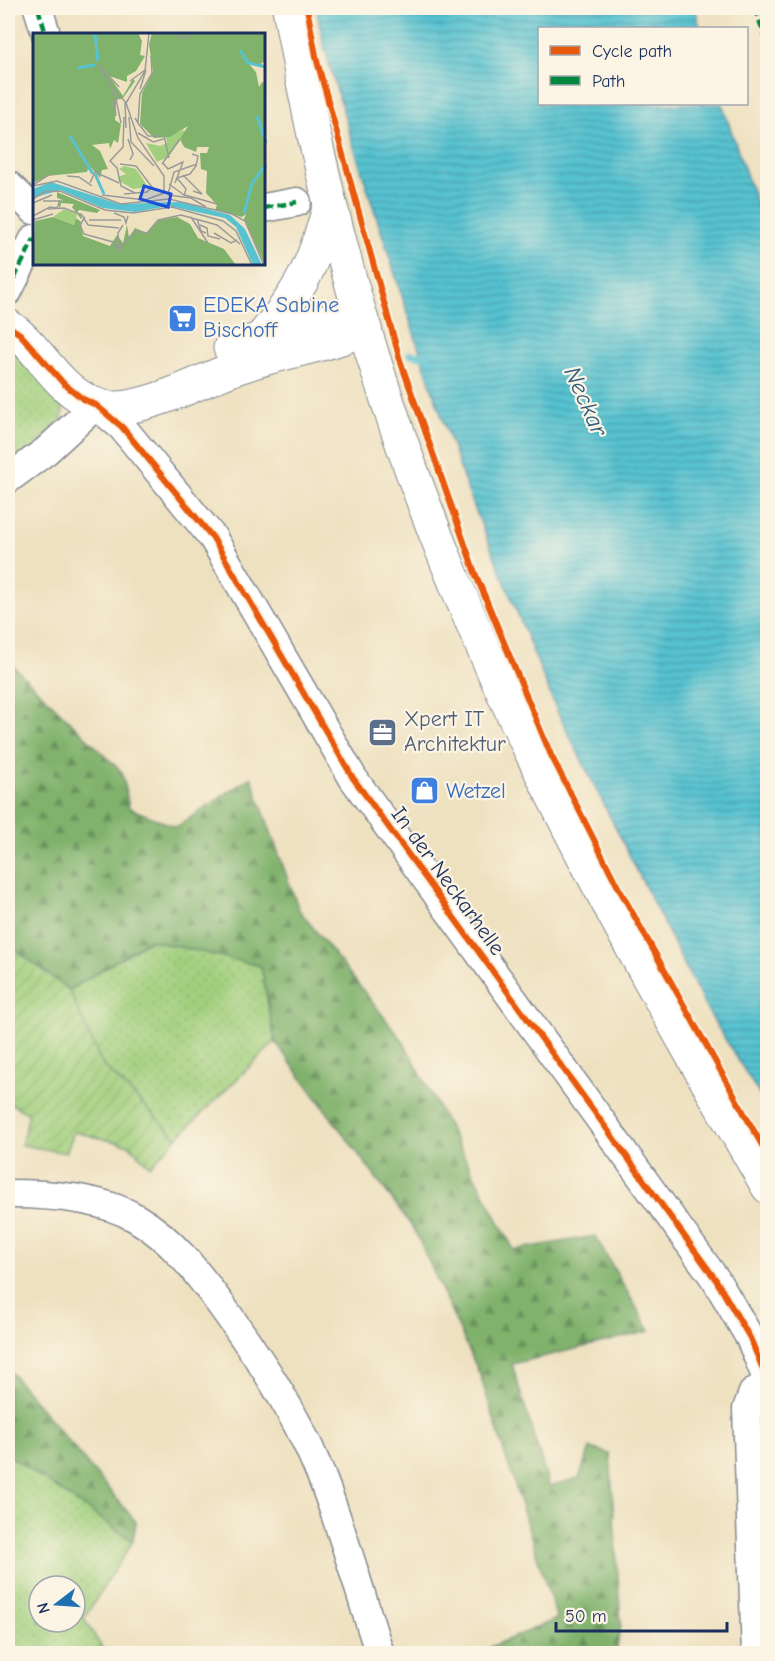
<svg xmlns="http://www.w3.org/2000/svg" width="775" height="1661" font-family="'Comic Neue',sans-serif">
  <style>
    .grass { fill: url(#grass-dots); stroke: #5e7f6e; stroke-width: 1.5; fill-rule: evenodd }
    .forest { fill: url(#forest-firs); stroke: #4e7065; stroke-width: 1.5 }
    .garden { fill: url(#garden-furrows); stroke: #5e7f6e; stroke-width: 1.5 }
    .water { fill: url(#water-rules); stroke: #397897; stroke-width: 1.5 }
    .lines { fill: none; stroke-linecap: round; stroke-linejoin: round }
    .stream { stroke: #57c2d0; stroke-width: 7 }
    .minor-casing { stroke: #84888f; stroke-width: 31 }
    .major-casing { stroke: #84888f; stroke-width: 35 }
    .minor { stroke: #fff; stroke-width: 28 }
    .major { stroke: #fff; stroke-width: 33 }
    .quiet { stroke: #00873e; stroke-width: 4.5; stroke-dasharray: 9 4.5; stroke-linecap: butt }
    .cycleway-casing { stroke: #fcf5e5; stroke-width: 10 }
    .cycleway { stroke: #e8590c; stroke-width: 6 }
    .labels { text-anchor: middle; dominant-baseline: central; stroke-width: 4.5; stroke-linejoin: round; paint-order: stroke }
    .shop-label { font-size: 22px; fill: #366cbe; stroke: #fcf5e5; text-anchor: start }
    .service-label { font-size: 22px; fill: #4e5e75; stroke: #fcf5e5; text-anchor: start }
    .street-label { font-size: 22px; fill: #1b2f5e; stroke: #fcf5e5 }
    .water-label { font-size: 24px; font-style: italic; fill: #2d5b80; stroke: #fcf5e5 }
    .inset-river { fill: none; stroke: #57c2d0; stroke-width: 3 }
    .inset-road { fill: none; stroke: #9a9a99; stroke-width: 1.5 }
    .view { fill: #1d4ed8; fill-opacity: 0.15; stroke: #1d4ed8; stroke-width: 3 }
    .inset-edge { fill: none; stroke: #1b2f5e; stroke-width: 3 }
  </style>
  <defs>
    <pattern id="grass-dots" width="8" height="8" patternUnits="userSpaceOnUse" patternTransform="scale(1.5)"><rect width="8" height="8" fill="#a1cf7d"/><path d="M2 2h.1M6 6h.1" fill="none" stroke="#8ab26e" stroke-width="1.8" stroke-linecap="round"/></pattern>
    <pattern id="forest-firs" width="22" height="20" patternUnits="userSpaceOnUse" patternTransform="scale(1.5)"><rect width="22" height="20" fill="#80b26c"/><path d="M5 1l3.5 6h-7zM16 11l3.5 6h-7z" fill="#68915c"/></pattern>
    <pattern id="garden-furrows" width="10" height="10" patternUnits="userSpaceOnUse" patternTransform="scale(1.5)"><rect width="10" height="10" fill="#a1cf7d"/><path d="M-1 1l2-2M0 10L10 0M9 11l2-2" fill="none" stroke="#8ab26e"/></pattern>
    <pattern id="water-rules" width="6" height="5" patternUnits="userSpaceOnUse" patternTransform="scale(1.5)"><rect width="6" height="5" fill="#57c2d0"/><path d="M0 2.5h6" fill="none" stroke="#479eac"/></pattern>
  </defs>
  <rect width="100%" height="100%" fill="#fcf5e5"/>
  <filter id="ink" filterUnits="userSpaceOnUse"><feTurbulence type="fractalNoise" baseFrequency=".0167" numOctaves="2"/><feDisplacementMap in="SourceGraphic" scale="12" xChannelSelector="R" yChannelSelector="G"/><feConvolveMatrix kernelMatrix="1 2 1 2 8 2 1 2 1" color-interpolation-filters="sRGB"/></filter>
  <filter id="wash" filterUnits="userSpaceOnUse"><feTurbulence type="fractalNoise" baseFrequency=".008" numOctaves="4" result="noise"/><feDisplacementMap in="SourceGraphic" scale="24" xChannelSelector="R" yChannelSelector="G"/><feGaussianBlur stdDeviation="1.35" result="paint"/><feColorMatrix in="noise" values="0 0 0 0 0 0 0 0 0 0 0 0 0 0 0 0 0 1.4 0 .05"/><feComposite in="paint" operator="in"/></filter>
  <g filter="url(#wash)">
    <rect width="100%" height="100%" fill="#eee1c0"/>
    <g class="grass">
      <polygon points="8,344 58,398 63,408 62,419 8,474"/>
      <polygon points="150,939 261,966 275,1042 177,1138 102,1064 69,990"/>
      <path d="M10 1456 133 1541 84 1618 105 1653 8 1654V1458ZM39 1586H75V1622H39Z"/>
    </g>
    <g class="forest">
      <polygon points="8,661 122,772 129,808 176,827 251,777 299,910 403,1041 514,1250 595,1236 650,1331 512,1364 549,1486 579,1478 590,1448 610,1454 621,1624 616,1653 494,1653 490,1647 557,1619 480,1375 414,1229 275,1042 261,966 150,940 69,990 8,944"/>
      <polygon points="8,1369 136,1522 133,1541 10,1456 8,1458"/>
    </g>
    <polygon class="garden" points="8,944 69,990 102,1064 177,1138 150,1166 129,1145 74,1132 66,1153 21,1145 29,1114 8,1102"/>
    <polygon class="water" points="316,8 695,8 700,28 540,28 540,104 722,104 767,235 767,1107 706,1008 557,711 469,494 429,380 351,138 325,50"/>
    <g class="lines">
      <polyline class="stream" points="410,354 428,357"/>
    </g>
  </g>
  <g filter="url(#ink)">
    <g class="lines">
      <defs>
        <g id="minor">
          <polyline points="38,8 46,34"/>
          <polyline points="8,185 34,210"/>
          <polyline points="264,208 297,202"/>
          <polyline points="8,291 34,239"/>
          <polyline points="8,479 46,451 96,405 122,427 213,538 353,778 716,1280 750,1338 768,1381"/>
          <path d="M8 1194C48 1194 100 1197 136 1218 172 1239 197 1272 221 1305 258 1356 294 1410 318 1468 343 1528 359 1592 380 1654"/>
          <polyline points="756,1654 747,1409 753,1393 768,1382"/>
        </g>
        <g id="major">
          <path d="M289 8C326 224 391 439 480 641 562 829 664 1009 768 1187"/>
          <path d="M8 326C40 347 57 391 95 404 105 408 116 409 127 407 165 401 202 380 238 367 280 352 324 347 365 329"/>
          <path d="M262 337C303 288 313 265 330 205"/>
          <polyline points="230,348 321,321 336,321 365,329"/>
        </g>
      </defs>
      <use href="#minor" class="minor-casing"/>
      <use href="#major" class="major-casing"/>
      <use href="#minor" class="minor"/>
      <use href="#major" class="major"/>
      <g class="quiet">
        <polyline points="38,8 46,34"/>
        <polyline points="755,8 768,46"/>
        <polyline points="264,208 297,202"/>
        <polyline points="8,291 34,239"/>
      </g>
      <defs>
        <g id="cycleway">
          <polyline points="307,8 317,61 400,360 475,573 551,755 617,885 768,1156"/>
          <polyline points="8,326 20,334 64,384 83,399 96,405 122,427 213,538 353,778 716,1280 750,1338 768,1381"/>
        </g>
      </defs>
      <use href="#cycleway" class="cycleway-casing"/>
      <use href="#cycleway" class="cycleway"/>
    </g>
  </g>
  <defs>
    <symbol id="supermarket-square" viewBox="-11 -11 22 22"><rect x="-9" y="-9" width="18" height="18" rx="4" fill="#3f7fe0" stroke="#fcf5e5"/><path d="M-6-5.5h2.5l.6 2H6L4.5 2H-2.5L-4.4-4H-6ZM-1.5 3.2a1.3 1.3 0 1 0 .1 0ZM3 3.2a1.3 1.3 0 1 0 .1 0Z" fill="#fff"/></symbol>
    <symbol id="office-square" viewBox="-11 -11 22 22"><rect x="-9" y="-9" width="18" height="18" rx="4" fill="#5c6f8a" stroke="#fcf5e5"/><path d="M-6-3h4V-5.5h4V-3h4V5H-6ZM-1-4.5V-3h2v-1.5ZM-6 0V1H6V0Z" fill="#fff"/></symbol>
    <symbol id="shop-square" viewBox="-11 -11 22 22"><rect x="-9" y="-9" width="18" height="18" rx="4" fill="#3f7fe0" stroke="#fcf5e5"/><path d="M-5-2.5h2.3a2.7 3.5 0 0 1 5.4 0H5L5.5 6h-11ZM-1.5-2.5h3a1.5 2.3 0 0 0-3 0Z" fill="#fff"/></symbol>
  </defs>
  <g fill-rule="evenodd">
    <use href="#supermarket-square" x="166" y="302" width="33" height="33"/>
    <use href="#office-square" x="366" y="716" width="33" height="33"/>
    <use href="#shop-square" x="408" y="774" width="33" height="33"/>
  </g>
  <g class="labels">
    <g class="shop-label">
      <text x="203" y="305">EDEKA Sabine<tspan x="203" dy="25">Bischoff</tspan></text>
      <text x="446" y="791">Wetzel</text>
    </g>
    <g class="service-label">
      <text x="404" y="719">Xpert IT<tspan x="404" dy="25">Architektur</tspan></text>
    </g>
    <g class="street-label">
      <text transform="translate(448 881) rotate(54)">In der Neckarhelle</text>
    </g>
    <g class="water-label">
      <text transform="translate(586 401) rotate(66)">Neckar</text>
    </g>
  </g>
  <g transform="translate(33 33)">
    <rect width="232" height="232" fill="#eee1c0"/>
    <path d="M150 97 153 99 135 124 124 129 113 110 127 113 134 110 133 104ZM91 133 103 136 115 154 100 156 86 148 85 144 93 141 86 136ZM31 176 44 181 41 192 20 184Z" fill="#a1cf7d"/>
    <path d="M0 0H105L109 8 107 22 112 23 103 38 94 43V49L76 43 90 63 100 46 102 48 90 65 83 67 82 87 88 91 85 110 81 107 77 116 76 110 59 112 67 118 75 136 69 137 67 145 55 131 59 141 55 136 54 139 14 143 0 150ZM119 0H232V29L228 30 232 35 216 31 223 39 226 54 229 49 232 50V232L211 186 213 181 209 184 182 177 184 172 173 160 174 138 168 136 167 120H174L176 114H164L163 119 151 114 147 106 155 93 137 104 121 105 107 91 109 60 120 39 116 11ZM24 159 67 177 64 180 46 177 44 180H48L49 185 48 186 39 174 41 171 28 170 27 177 25 168 30 167 24 165ZM20 184 41 192 43 185 48 189 50 203 77 213 84 202 90 210 94 192 96 204 102 195 114 200 126 187 144 184 157 191 165 205 191 216 203 232H0L2 188Z" fill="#80b26c"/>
    <path d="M18 149 86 171 148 169 197 182 212 196 229 232H220L203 194 192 185 136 173 102 179 70 175 27 157 0 165V156Z" fill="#57c2d0"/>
    <path class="inset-river" d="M62 0 65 28M207 17 215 30 233 34M44 35 62 32M224 83 233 110M37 103 60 141M62 141 71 161M211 181 219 150 233 132"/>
    <path class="inset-road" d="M116 0 112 38 93 70 105 105 131 143V161M144 3 154 5 160 0M65 31 81 59 92 68M67 33 86 54M97 48 112 37M107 56 113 37M80 58 83 83M83 66 88 90M92 68 93 95M91 84 90 114 77 128 84 135 88 153 102 160M96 84 98 109 121 133M102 85 105 90 107 61 119 40 118 23M105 90 115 103H127M105 100 120 109 131 106M131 102 136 125M95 106 100 121 97 127M130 130 135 136 150 129 142 150M87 131 103 133 119 154 114 159 91 161M129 131 147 106M150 142 169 161 160 158M34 143 46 144 59 153M144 145 157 141 163 133 165 123 159 121M144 145 153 156 151 163M57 150 62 139 86 150M136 151 151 162M0 152 17 141M0 153 24 148 88 171 136 166 199 181 212 188 231 232M135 161 141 139 164 131M69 162 112 167 131 160M135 162 158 165 173 174M152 162 184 171M0 166 11 159 27 158 72 177 100 180 139 174 190 188 203 198 219 232M0 170 19 162M15 176 31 175 49 182 55 192M81 180 91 184 93 190 95 183M148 182 184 192 207 211M0 183 17 174 24 175 27 168H10M158 184 175 210M164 186 168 198 173 200M0 187 20 181M56 187H88M55 192 86 195M167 192 174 195 175 203 187 206M181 200 198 210 204 207M51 201 80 209 88 219M51 201 47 192 52 184M86 215 103 198 114 200 125 187 148 182M86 215 85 200 90 192"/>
    <path class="view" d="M111 153 138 161 135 174 107 166Z"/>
    <rect width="232" height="232" class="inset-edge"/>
  </g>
  <rect width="775" height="1661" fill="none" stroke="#fcf5e5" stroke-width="30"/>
  <rect x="538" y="27" width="210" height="78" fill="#fcf5e5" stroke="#a2a6af" stroke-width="1.5"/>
  <rect x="550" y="46" width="30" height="9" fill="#e8590c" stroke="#a2a6af" stroke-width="1.5"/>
  <text x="592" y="57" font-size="18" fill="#1b2f5e">Cycle path</text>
  <rect x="550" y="76" width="30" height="9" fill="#00873e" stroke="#a2a6af" stroke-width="1.5"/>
  <text x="592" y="87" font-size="18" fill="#1b2f5e">Path</text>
  <g transform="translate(57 1604) rotate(253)"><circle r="28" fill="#fcf5e5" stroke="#a2a6af" stroke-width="1.5"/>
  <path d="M0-4.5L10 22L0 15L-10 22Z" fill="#1f6fb2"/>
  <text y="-9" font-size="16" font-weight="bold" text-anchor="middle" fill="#1b2f5e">N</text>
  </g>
  <path d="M556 1622v9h171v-9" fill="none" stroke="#1b2f5e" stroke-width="3"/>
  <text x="565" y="1622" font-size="18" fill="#1b2f5e" stroke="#fcf5e5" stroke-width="4.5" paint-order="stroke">50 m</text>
</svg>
